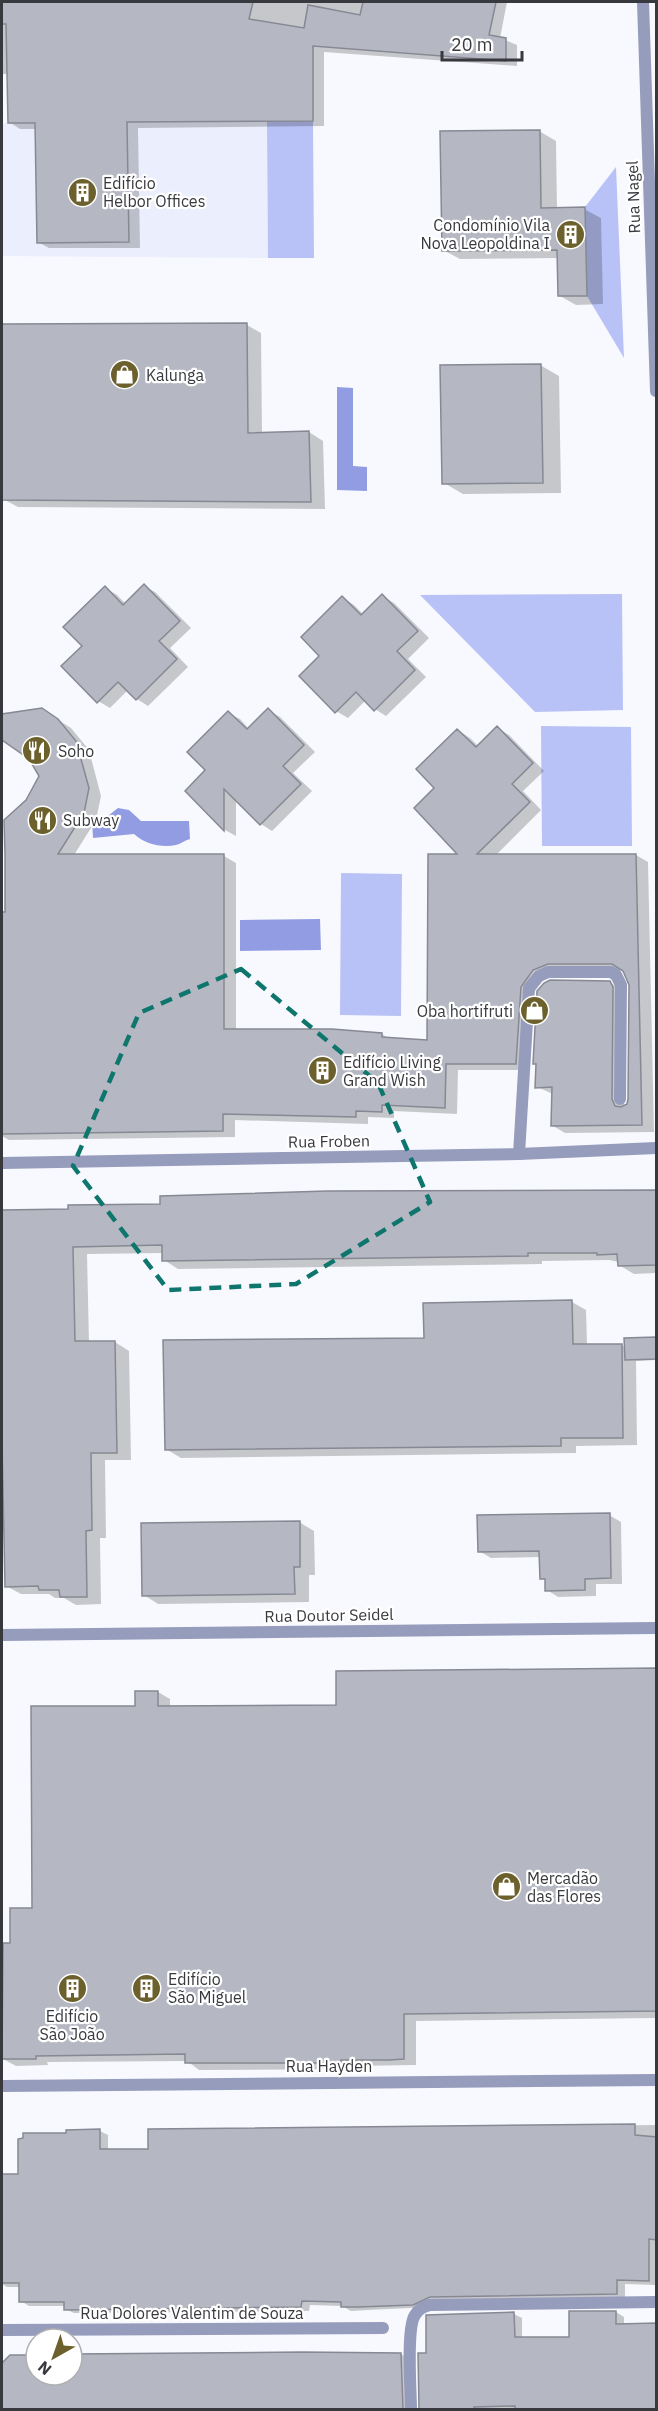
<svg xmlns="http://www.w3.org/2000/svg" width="658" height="2411" font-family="'IBM Plex Sans',sans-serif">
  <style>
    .built { fill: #ebeefd }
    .green { fill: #b8c2f6 }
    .water { fill: #919ce2 }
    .shadow { fill: #0003 }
    .building { fill: #b5b8c3; stroke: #868993; stroke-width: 1.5 }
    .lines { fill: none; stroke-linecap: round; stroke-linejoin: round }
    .service { stroke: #969cbb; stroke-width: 12 }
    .minor { stroke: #969cbb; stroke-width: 12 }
    .marked { fill: none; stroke: #0f766e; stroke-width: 4.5; stroke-dasharray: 12 8; stroke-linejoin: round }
    .labels { text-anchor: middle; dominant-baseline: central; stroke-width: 4.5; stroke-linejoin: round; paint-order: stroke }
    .poi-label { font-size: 16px; fill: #38393e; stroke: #fff; text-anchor: start }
    .street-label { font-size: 16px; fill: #38393e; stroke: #fff }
  </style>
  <rect width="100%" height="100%" fill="#f8f9fe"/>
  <polygon class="built" points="267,121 268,258 2,256 2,123"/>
  <g class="green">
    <polygon points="267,121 313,121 314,258 268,258"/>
    <polygon points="616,167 624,358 587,296 585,207"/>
    <polygon points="622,594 623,710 535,712 420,595"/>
    <polygon points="541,726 631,727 632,846 542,846"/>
    <polygon points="341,873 402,874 401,1016 340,1015"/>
  </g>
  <g class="water">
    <polygon points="337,387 353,388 353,466 367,467 367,491 337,490"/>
    <path d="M118 808 129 810 141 821H189L190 839C185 840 181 844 176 845 161 848 145 844 134 834L93 838 92 820 104 819Z"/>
    <polygon points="320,919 321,950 240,951 240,920"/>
  </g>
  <g class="shadow">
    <polygon points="2,2 507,2 500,38 517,45 517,66 324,52 324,126 138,128 140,248 49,248 38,242 36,129 20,129 9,122 9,74 2,74"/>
    <polygon points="539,131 556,141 557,210 584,209 601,218 603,304 576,305 560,296 559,258 460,259 443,250"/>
    <polygon points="247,325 261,333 262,434 309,432 323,441 325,509 18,507 3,499 2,326"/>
    <polygon points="540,365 559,376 561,493 463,494 444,483"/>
    <polygon points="144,586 155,592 191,628 170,648 188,667 148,706 137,699 128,690 110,708 98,701 84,646 105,588 117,595 126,604"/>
    <polygon points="382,596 394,603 429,638 408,659 426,677 386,716 375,709 366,700 348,718 336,711 321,656 343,598 354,605 363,614"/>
    <polygon points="42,710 71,728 89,750 101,796 96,820 74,855 224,856 236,863 236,1030 382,1034 391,1040 429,1042 461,856 436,788 458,730 470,738 478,746 497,728 509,735 544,771 523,791 541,810 495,856 636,855 648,862 654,1132 565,1133 553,1126 553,1094 537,1087 537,1065 534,1063 609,982 622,990 625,995 624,1107 628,1105 631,985 624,970 561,970 545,977 533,994 528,1070 458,1070 457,1114 394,1111 394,1118 368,1117 368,1124 235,1120 235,1137 9,1140 2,1136 2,914 6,913 41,776 30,758 2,738 2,716"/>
    <polygon points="268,710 280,717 315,752 293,773 312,791 272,831 261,824 236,798 236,836 225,830 187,791 207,770 228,713 240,719 249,729"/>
    <polygon points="656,1190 656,1273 634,1274 619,1265 619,1262 609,1260 542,1261 542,1264 178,1269 164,1260 164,1253 87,1254 89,1343 115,1342 129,1351 131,1460 105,1460 106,1538 100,1538 101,1604 76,1605 64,1598 55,1598 49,1594 21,1594 6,1586 2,1335 4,1336 70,1211 162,1205"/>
    <polygon points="572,1302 586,1310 587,1345 621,1345 626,1348 656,1339 656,1360 636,1361 637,1445 576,1446 576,1453 181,1458 166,1449 425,1339"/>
    <polygon points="609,1515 621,1522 622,1584 596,1584 596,1596 558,1597 547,1590 547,1581 541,1578 541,1557 491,1558 479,1551"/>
    <polygon points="299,1522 314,1531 315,1575 309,1575 309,1602 158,1604 144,1595"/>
    <polygon points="656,1669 656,2018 416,2021 416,2065 353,2066 353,2069 199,2070 187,2061 47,2062 48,2065 16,2066 3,2059 2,2003 5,2003 12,1945 33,1909 136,1707 158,1692 170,1699 170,1707 337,1707"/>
    <polygon points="656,2125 656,2285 625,2284 625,2298 368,2310 351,2311 342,2306 310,2305 309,2311 74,2313 65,2309 65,2306 29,2306 21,2301 21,2287 7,2287 2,2284 2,2175 20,2175 67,2134 100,2131 108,2135 108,2151 149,2150 150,2130"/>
    <polygon points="616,2312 624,2317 624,2325 656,2325 656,2410 421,2410 419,2354 428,2354 514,2314 522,2318 522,2339 571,2338 571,2313"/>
    <polygon points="401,2354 409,2359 410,2410 2,2410 2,2365 10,2356 36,2356 36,2375 72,2375 72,2356"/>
  </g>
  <g class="building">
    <polygon points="2,2 253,2 249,19 304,28 308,5 360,15 363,2 496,2 489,35 506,38 506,61 313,46 313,121 127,122 129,242 37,243 35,123 8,123 6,24 2,24"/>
    <polygon points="540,130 541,208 585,207 587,296 558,296 557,250 442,251 440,131"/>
    <polygon points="247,323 248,433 309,431 311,502 2,500 2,324"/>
    <polygon points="541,364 543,483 442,484 440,365"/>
    <polygon points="144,584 180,621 159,641 177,659 136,700 118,682 97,703 61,666 82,646 63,627 105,586 123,605"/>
    <polygon points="382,594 418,631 397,651 415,670 374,711 356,692 335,713 299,676 319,656 301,637 342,596 361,615"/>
    <polygon points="42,708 58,719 76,741 89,788 84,813 58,854 224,854 224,1029 332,1029 382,1033 382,1037 427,1040 428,854 457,854 414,808 434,788 416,769 457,729 476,747 497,726 533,763 512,784 530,802 477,854 636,854 642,1125 551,1126 552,1087 535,1088 536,1064 533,1064 537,991 544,983 550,980 610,981 613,987 612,1099 615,1106 621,1107 627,1104 628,1099 629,985 623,971 612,964 548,964 533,970 521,987 516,1064 446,1064 445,1108 382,1105 382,1112 356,1111 356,1117 223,1114 223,1131 2,1134 2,912 5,912 5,854 4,820 26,800 39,776 29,759 2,740 2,714"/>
    <polygon points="268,708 304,745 283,766 301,784 260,825 224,789 224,831 185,791 205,770 187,752 228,711 247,729"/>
    <polygon points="657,1190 657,1265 618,1266 617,1254 597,1255 597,1253 528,1253 528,1256 162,1261 162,1245 73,1247 75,1341 115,1341 117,1453 91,1453 92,1530 86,1531 87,1597 60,1597 59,1590 39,1590 38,1586 5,1587 2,1442 2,1210 68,1209 68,1205 160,1204 160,1196 327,1191"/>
    <polygon points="572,1300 573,1344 622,1344 623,1438 561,1438 561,1446 165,1450 163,1340 424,1338 423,1303"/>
    <polygon points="656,1337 657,1359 625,1360 624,1338"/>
    <polygon points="610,1513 611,1578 585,1579 585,1590 545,1591 545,1579 540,1579 539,1551 478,1552 477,1515"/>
    <polygon points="300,1521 300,1567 294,1567 295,1594 142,1596 141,1523"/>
    <polygon points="657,1668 657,2011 404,2014 404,2059 389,2060 341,2060 341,2063 185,2063 185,2054 36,2056 36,2059 2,2059 3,1943 10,1943 10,1908 32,1908 31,1706 135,1706 135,1691 158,1691 158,1706 336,1705 336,1671"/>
    <polygon points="635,2124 635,2135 657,2137 657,2240 649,2239 649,2281 617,2280 617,2294 430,2297 413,2305 358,2307 341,2307 341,2302 302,2301 301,2307 64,2310 64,2302 19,2302 19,2283 2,2283 2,2174 18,2174 18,2139 23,2138 23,2133 66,2133 66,2130 100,2129 100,2149 148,2149 148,2129"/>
    <polygon points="569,2311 616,2311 616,2324 657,2323 657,2409 515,2409 515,2406 474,2407 474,2409 419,2409 418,2353 426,2353 426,2315 514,2312 515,2337 569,2337"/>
    <polygon points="302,2352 401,2353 403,2409 2,2409 2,2363 10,2355 36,2355 36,2375 72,2375 72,2354"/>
  </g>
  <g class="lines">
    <polyline class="service" points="519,1154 529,988 539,976 548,972 611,972 616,975 621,985 620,1099"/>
    <g class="minor">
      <polyline points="643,2 656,391"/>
      <polyline points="2,1163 519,1154 656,1148"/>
      <polyline points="2,1635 656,1628"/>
      <polyline points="2,2086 656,2080"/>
      <polyline points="2,2330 383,2328"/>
      <path d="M411 2410C411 2390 406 2328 415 2315 419 2308 424 2306 430 2305L656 2302"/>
    </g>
  </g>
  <path class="marked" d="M241 969 378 1083 430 1202 296 1284 168 1290 73 1166 139 1013Z"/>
  <defs>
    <symbol id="building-disc" viewBox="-11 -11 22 22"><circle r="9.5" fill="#6c602d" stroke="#fff"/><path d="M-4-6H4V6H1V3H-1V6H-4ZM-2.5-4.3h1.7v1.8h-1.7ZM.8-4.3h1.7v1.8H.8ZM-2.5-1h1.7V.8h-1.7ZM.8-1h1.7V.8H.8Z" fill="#fff"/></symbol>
    <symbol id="shop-disc" viewBox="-11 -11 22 22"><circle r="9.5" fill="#6c602d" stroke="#fff"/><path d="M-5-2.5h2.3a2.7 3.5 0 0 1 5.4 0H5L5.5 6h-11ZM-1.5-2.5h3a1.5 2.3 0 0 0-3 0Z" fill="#fff"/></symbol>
    <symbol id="restaurant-disc" viewBox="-11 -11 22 22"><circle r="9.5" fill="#6c602d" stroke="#fff"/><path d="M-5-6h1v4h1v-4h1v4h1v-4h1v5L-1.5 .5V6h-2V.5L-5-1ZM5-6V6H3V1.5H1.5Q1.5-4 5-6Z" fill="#fff"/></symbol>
  </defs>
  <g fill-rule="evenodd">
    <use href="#building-disc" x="66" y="176" width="33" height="33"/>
    <use href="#building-disc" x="554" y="218" width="33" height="33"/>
    <use href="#shop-disc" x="108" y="358" width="33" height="33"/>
    <use href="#restaurant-disc" x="20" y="734" width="33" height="33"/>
    <use href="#restaurant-disc" x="26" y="804" width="33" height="33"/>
    <use href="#shop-disc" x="518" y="994" width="33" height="33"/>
    <use href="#building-disc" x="306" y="1054" width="33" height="33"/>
    <use href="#shop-disc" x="490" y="1870" width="33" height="33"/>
    <use href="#building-disc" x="56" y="1972" width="33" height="33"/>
    <use href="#building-disc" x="130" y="1972" width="33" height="33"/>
  </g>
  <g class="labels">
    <g class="poi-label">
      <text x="103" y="183">Edifício<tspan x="103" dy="18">Helbor Offices</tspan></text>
      <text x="550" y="225" text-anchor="end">Condomínio Vila<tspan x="550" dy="18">Nova Leopoldina I</tspan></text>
      <text x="146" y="375">Kalunga</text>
      <text x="58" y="751">Soho</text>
      <text x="63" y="820">Subway</text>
      <text x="513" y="1011" text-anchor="end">Oba hortifruti</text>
      <text x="343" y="1062">Edifício Living<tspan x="343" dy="18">Grand Wish</tspan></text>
      <text x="527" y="1878">Mercadão<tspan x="527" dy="18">das Flores</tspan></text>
      <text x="168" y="1979">Edifício<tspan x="168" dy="18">São Miguel</tspan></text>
      <text x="72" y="2016" text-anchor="middle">Edifício<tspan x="72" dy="18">São João</tspan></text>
    </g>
    <g class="street-label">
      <text transform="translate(633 197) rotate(-92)">Rua Nagel</text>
      <text transform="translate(329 1141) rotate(-1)">Rua Froben</text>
      <text transform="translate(329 1615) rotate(-1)">Rua Doutor Seidel</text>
      <text x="329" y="2066">Rua Hayden</text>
      <text x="192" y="2313">Rua Dolores Valentim de Souza</text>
    </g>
  </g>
  <rect width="658" height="2411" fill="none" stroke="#38393e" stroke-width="6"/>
  <g transform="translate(54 2357) rotate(220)"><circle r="28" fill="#ffffff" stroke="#afb0b2" stroke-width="1.5"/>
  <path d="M0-4.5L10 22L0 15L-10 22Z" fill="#6c602d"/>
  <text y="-9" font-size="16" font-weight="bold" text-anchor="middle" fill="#38393e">N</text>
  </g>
  <path d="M442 51v9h80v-9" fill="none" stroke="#38393e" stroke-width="3"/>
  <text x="451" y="51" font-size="18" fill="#38393e" stroke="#ffffff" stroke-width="4.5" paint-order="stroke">20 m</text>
</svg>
